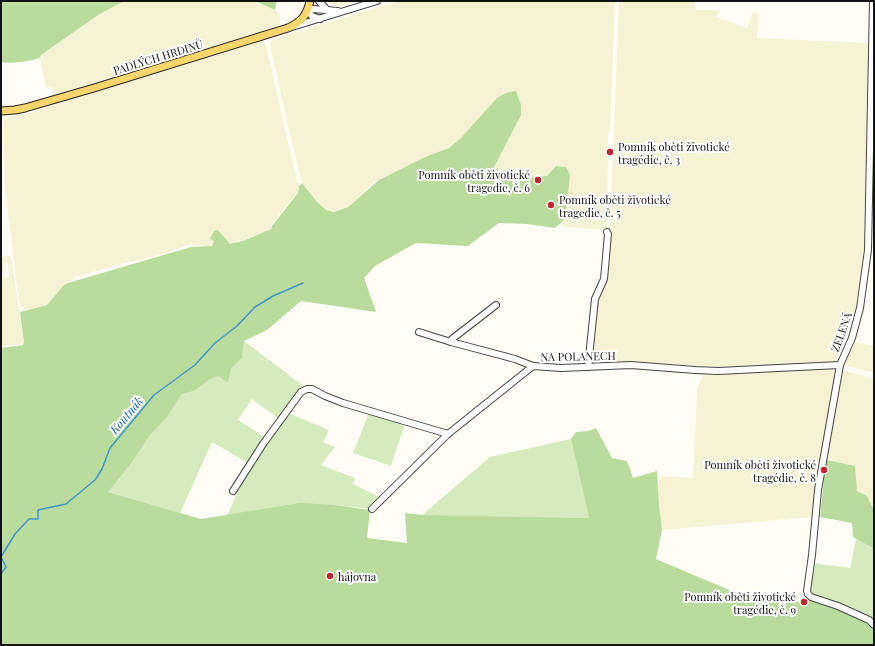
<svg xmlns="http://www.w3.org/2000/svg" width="875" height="646" font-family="'Playfair Display',serif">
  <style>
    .farmland { fill: #f6f3d4; fill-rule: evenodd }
    .green { fill: #d5ebbd }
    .forest { fill: #b9dc9c }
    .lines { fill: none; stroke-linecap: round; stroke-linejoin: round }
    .stream { stroke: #3f96cf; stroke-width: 1.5 }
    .minor-casing { stroke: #444; stroke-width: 8 }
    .major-casing { stroke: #222; stroke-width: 9 }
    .minor { stroke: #fff; stroke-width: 6 }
    .major { stroke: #f9d66b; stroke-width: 7 }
    .poi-dot { fill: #c4262e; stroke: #fff; stroke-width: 1.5 }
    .labels { text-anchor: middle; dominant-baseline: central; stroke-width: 4; stroke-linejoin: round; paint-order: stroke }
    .street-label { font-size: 11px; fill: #111; stroke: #fff }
    .poi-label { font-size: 11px; fill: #111; stroke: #fff; text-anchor: start }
    .water-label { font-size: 12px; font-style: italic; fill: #1768a6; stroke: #fff }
  </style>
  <rect width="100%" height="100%" fill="#fffdf5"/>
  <g class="farmland">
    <polygon points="124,1 255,1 275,10 279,15 280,18 280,24 278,27 54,95 51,87 46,88 40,58 41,55 98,15"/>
    <polygon points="325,1 357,1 338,7 335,6"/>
    <polygon points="399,1 615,1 610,127 608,136 608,158 607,230 563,227 563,221 566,212 570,175 566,167 556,166 547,176 495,179 493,177 492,171 461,138 449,148 425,157 380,179 373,183 348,207 335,211 326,211 317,202 302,183 289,130 270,44 271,41 273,39"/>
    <polygon points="619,1 695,1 696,10 719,10 716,17 747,28 754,11 759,14 757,38 868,43 864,248 856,307 848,333 836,361 718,367 663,363 627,363 591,364 598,299 610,231"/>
    <polygon points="261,41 264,42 266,45 294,169 299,187 298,192 267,230 243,241 230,245 218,230 216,230 211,235 210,239 214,241 212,245 209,246 190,244 164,254 125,263 78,276 61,288 49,303 42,306 29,309 25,309 22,308 19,301 5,187 3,119 5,118 30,113 76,98"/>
    <polygon points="874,98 874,184 873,184"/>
    <path d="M11 256 24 343 1 347V257ZM3 263H8L9 278H4Z"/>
    <polygon points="855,342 874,346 874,373 847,366 845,363"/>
    <polygon points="833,369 835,372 822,449 812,517 662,530 659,505 658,486 661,476 693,478 697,391 703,375"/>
    <polygon points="842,370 874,379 874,510 867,496 857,491 826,460"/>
  </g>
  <g class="green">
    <polygon points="244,341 306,388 300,391 278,418 252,399 238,420 265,437 248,463 212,442 180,513 108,492 130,465 151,434 167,417 182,394 194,391 209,380 218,376 228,383 231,369 242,358"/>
    <polygon points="288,413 329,430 323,442 335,447 321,465 355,478 353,484 380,497 369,509 335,505 226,518 247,471"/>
    <polygon points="369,413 405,423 391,466 353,453"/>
    <polygon points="571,439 589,518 422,515 490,457"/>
    <polygon points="856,539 874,549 874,621 838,603 816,598 809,591 812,563 850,568"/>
  </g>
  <g class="forest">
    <path d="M1 1H124L98 15 41 55 40 58C28 61 14 64 1 62Z"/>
    <polygon points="255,1 277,1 275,10"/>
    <path d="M516 91 521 105V115L492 171 493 177 495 179 547 176 556 166 566 167 570 175 566 212 563 221 555 228 527 224 499 223 468 246 416 243 375 266 364 278 376 312 301 301 267 330 244 341 242 358 231 369 228 383 218 376 209 380 194 391 182 394 167 417 151 434 130 465 108 492 201 519 300 503 335 505 370 510 367 538 407 543 405 513 422 515 589 518 571 439 576 432 588 431 596 428 612 458 627 461 633 478 657 471 659 505 662 530 656 559 741 595 800 602 805 597 821 604 838 608 874 627V645H1V348L23 345 24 342 20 312 47 305 64 285 68 283 191 247 212 246 214 241 210 239C212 235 213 230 218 230L230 244 243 241 271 229 272 226 298 193 299 186 302 183 317 202 326 210 334 212 348 207 379 180 425 157 449 148 461 138 497 98 506 93Z"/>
    <polygon points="826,460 855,466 857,491 867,496 874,510 874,549 853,537 852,523 820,517"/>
  </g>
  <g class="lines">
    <polyline class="stream" points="1,574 6,567 1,557 15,534 29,519 38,519 38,510 66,504 95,480 102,469 110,448 154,395 195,365 215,343 237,326 255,307 273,296 303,283"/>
    <defs>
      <g id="minor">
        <polyline points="319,1 328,11"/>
        <polyline points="873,1 868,250 860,308 852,338 840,365 818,490 812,555 807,591 808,594 811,597 838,606 869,620 874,625"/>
        <polyline points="320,19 312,16 307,11 313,9 338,11"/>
        <polyline points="292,27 377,1"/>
        <polyline points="419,332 451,342 515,359 533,366"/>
        <polyline points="451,342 452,339 496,305"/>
        <polyline points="588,367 595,299 604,279 608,234 607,232"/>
        <polyline points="233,491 263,444 301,392 307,389 312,389 325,396 343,403 448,434"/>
        <polyline points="372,509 448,434 533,366 561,368 631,365 695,370 718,371 840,365"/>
      </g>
      <path id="major" d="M1 111 15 110 25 108 94 88 288 28C301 22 307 16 310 1"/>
    </defs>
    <use href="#minor" class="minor-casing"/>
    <use href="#major" class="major-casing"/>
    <use href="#minor" class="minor"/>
    <use href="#major" class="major"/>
  </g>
  <g class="poi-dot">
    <circle cx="610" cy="152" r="4"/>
    <circle cx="538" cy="180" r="4"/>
    <circle cx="551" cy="205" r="4"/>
    <circle cx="824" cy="470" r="4"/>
    <circle cx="330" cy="576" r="4"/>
    <circle cx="804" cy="602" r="4"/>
  </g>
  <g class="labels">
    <g class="street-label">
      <text transform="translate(158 57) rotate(-17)">PADLÝCH HRDINŮ</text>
      <text transform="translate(841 332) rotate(-70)">ZELENÁ</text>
      <text transform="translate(578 356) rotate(-1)">NA POLANECH</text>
    </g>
    <g class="poi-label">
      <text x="618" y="146">Pomník oběti životické<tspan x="618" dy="13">tragédie, č. 3</tspan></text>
      <text x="530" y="174" text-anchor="end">Pomník oběti životické<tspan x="530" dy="13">tragedie, č. 6</tspan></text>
      <text x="559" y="199">Pomník oběti životické<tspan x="559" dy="13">tragedie, č. 5</tspan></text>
      <text x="816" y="464" text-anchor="end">Pomník oběti životické<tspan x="816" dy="13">tragédie, č. 8</tspan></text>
      <text x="338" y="576">hájovna</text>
      <text x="796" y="596" text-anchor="end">Pomník oběti životické<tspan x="796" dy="13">tragédie, č. 9</tspan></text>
    </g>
    <g class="water-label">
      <text transform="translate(126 415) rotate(-50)">Koutnák</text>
    </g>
  </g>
  <rect width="875" height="646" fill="none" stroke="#111111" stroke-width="4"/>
</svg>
